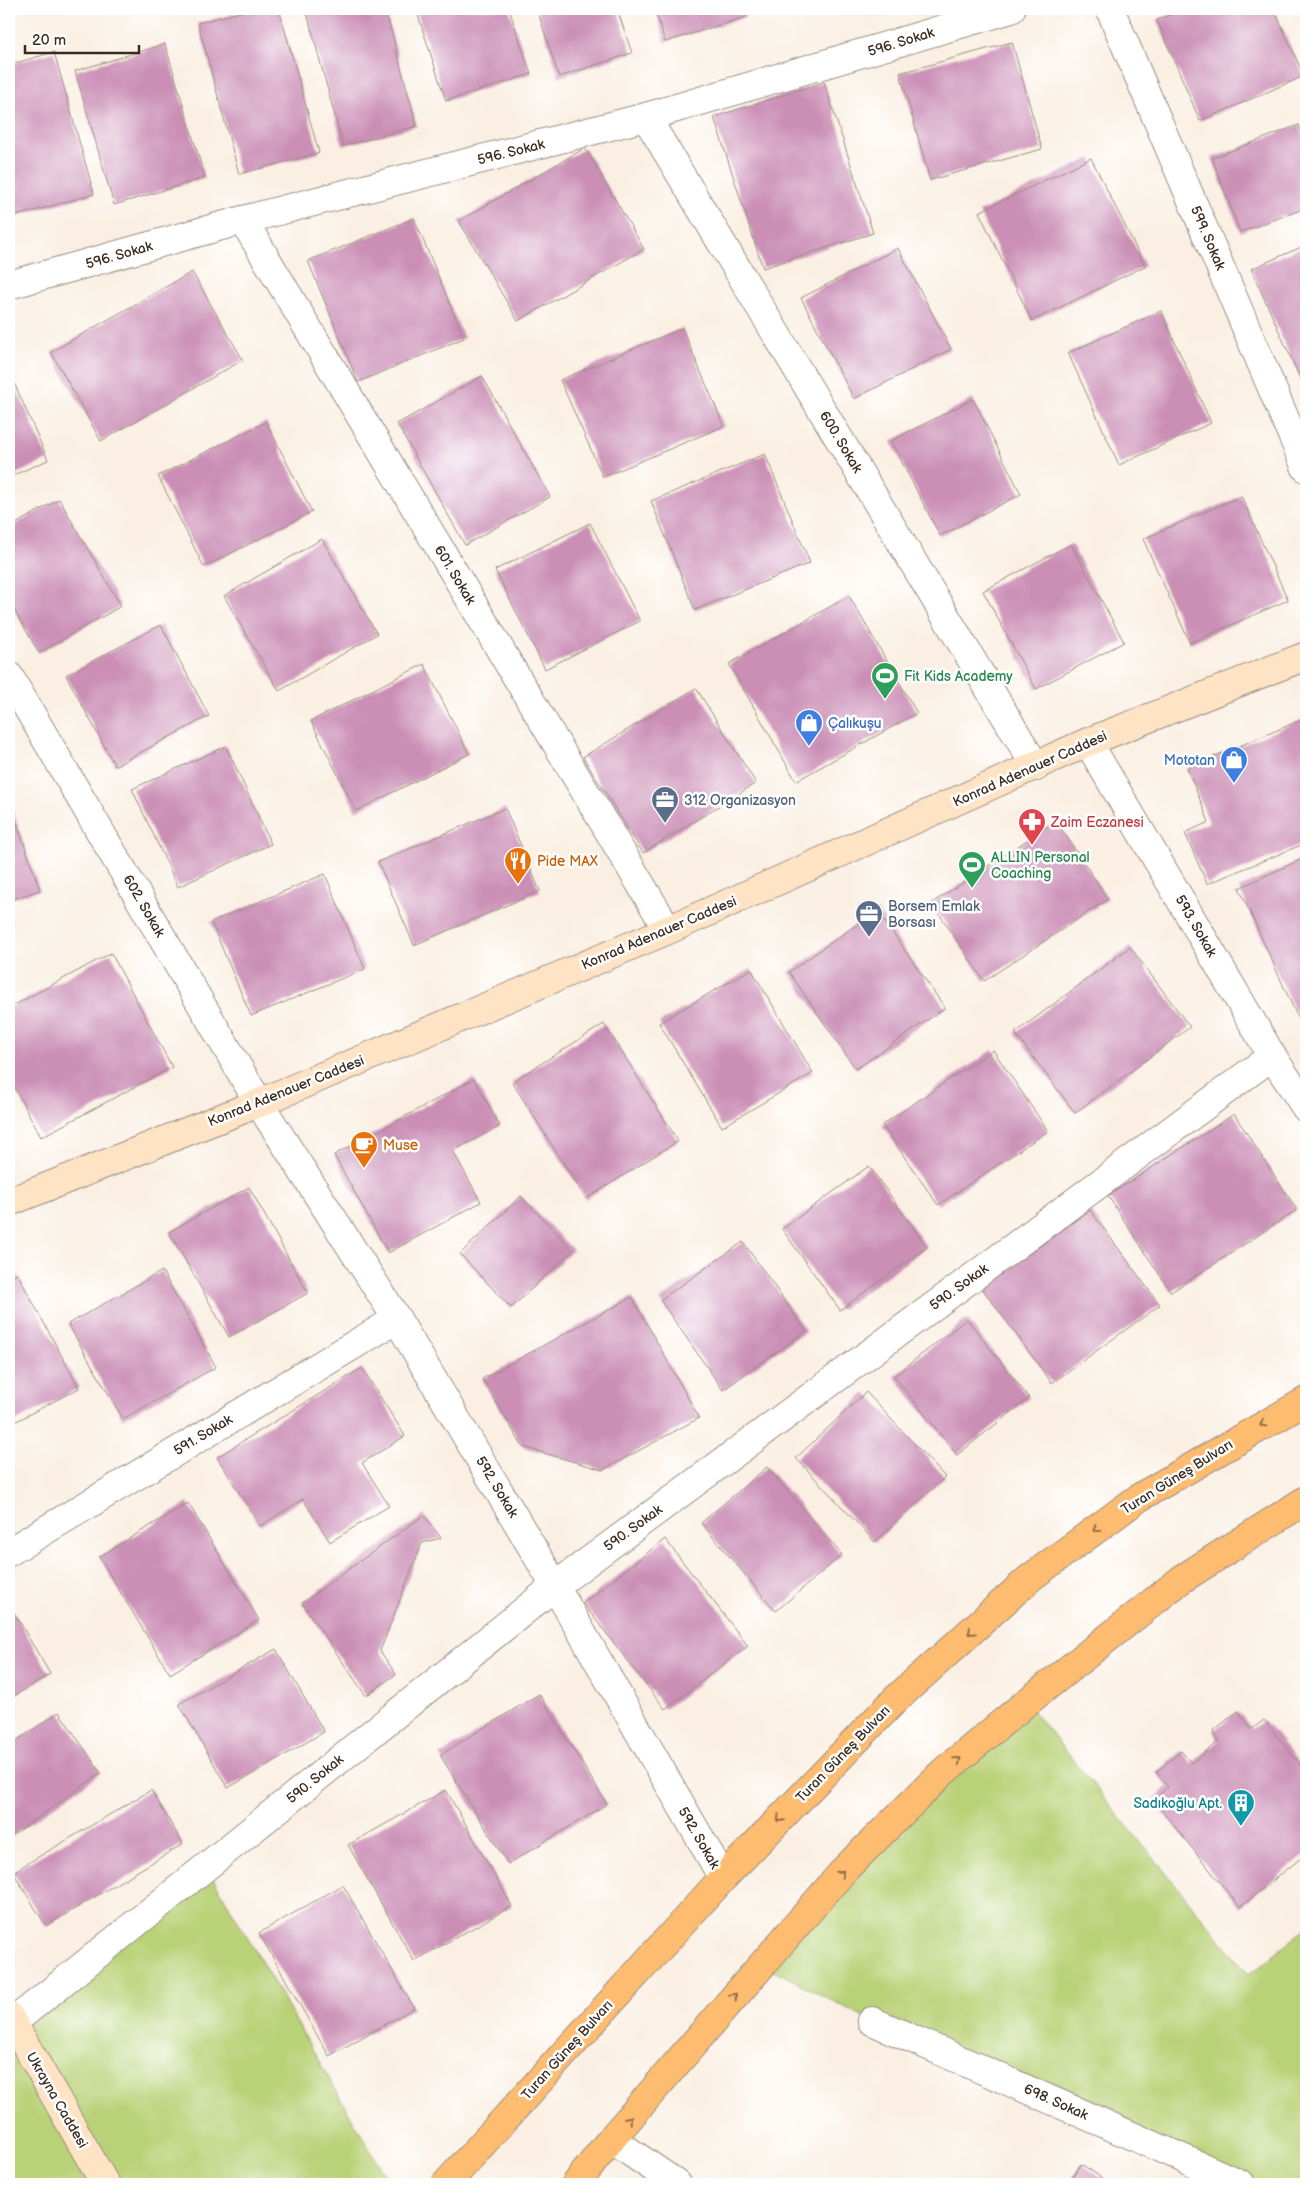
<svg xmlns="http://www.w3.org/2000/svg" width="1315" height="2193" font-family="'Balsamiq Sans',sans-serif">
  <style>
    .green { fill: #b9d277; stroke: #7a7e4a }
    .building { fill: #cb8fb6 }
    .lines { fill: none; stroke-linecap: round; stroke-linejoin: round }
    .street-casing { stroke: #9a8c80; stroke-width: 30 }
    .secondary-casing { stroke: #9a8c80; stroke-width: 30 }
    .primary-casing { stroke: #9a8c80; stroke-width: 30 }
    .street { stroke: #fff; stroke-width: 28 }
    .secondary { stroke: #fee4c5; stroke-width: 28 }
    .primary { stroke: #fdbc6f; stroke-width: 28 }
    .oneway { stroke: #926c42 }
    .labels { text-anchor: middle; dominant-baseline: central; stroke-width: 5; stroke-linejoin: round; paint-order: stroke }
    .street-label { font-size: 14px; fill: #3b2a1e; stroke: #fff }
    .leisure-label { font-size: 14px; fill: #27864d; stroke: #fff; text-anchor: start }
    .shop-label { font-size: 14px; fill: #366cbe; stroke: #fff; text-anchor: start }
    .service-label { font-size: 14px; fill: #4e5e75; stroke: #fff; text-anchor: start }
    .health-label { font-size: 14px; fill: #be3a42; stroke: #fff; text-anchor: start }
    .food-label { font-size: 14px; fill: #c56008; stroke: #fff; text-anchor: start }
    .culture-label { font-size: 14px; fill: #0d838f; stroke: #fff; text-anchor: end }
  </style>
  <rect width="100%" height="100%" fill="#fff"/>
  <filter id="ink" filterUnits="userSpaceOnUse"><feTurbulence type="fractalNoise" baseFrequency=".02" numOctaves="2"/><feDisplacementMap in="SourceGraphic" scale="10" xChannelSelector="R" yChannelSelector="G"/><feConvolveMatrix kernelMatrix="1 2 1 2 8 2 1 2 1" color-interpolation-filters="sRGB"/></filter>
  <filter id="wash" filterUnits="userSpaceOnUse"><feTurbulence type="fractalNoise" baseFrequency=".0096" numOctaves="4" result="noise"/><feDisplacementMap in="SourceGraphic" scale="20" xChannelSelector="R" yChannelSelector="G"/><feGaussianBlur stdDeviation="1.12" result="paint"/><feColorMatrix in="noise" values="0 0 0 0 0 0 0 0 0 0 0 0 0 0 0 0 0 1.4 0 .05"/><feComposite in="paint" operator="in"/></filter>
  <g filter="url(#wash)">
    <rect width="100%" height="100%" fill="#faefe2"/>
    <g class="green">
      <polygon points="1026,1703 1249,1974 1306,1929 1306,2184 1241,2184 872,2021 762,1964"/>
      <polygon points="206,1866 390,2184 9,2184 9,2016"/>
    </g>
    <g id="blocks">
      <g class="building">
        <polygon points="252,9 279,9 319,153 239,174 198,23"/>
        <polygon points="306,9 385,9 417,126 343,146"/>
        <polygon points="416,9 509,9 531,74 446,101"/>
        <polygon points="537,9 617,9 632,53 559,77"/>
        <polygon points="655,9 744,9 746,17 665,42"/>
        <polygon points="1184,9 1274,9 1304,76 1200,121 1157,20"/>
        <polygon points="1012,42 1042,149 930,180 900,73"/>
        <polygon points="165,44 205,178 114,205 75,71"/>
        <polygon points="54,52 94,194 9,218 9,65"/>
        <polygon points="824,82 873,233 763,268 714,117"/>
        <polygon points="1299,125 1306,144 1306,208 1240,232 1212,158"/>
        <polygon points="585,148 644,249 518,321 459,221"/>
        <polygon points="1091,158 1145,266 1032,321 979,212"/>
        <polygon points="414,218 464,338 358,382 308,261"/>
        <polygon points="1306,245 1306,378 1301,380 1251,269"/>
        <polygon points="898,248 951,349 854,399 801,298"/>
        <polygon points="192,272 243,360 101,441 51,352"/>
        <polygon points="1161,311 1211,423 1119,465 1068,353"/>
        <polygon points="682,328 724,426 603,477 560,380"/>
        <polygon points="9,371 48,460 9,477"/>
        <polygon points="482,376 550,497 465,545 397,424"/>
        <polygon points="973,399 1021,494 940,536 891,441"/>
        <polygon points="266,422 312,512 204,567 158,476"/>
        <polygon points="765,454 810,563 695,610 651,501"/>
        <polygon points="1241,496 1288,600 1190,643 1143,539"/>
        <polygon points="59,499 121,606 39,653 9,601 9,528"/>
        <polygon points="590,523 640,621 545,669 495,570"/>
        <polygon points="322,539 377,634 279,691 224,596"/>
        <polygon points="1071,544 1124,642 1036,689 983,591"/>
        <polygon points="849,596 917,713 796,781 729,664"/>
        <polygon points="161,625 209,716 115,766 66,675"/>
        <polygon points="424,664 469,754 356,811 311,721"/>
        <polygon points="696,688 756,783 643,853 583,757"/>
        <polygon points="1306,718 1306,843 1207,884 1185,833 1209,822 1187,768"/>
        <polygon points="226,746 271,844 178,887 132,789"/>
        <polygon points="9,800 40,890 9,900"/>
        <polygon points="505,808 540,891 414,945 378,862"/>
        <polygon points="1056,821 1108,899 984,981 932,903"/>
        <polygon points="1306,857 1306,1027 1303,1029 1239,888"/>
        <polygon points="325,874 365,969 251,1016 211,922"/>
        <polygon points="877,910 945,1008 856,1069 789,972"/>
        <polygon points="1130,947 1190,1027 1075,1113 1015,1033"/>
        <polygon points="111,953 172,1067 41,1137 9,1077 9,1008"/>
        <polygon points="751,969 813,1073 722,1127 659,1023"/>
        <polygon points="604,1024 678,1141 586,1199 512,1082"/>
        <polygon points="993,1050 1048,1131 938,1205 882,1125"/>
        <polygon points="474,1079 500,1126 453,1151 481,1202 388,1253 334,1155"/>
        <polygon points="1234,1114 1297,1210 1171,1292 1108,1196"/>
        <polygon points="869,1166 927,1247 840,1310 782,1229"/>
        <polygon points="249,1187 308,1293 229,1337 169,1232"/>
        <polygon points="521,1196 573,1250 511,1308 460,1254"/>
        <polygon points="1090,1210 1160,1305 1052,1383 982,1288"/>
        <polygon points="743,1242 806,1331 723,1390 660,1300"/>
        <polygon points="162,1271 216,1367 123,1419 68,1324"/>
        <polygon points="17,1273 79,1388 9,1425 9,1278"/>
        <polygon points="632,1297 699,1418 603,1470 523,1447 482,1379"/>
        <polygon points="967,1319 1029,1398 957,1455 894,1376"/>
        <polygon points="362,1368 405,1436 362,1463 389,1506 330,1542 303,1499 260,1526 217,1457"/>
        <polygon points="866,1392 945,1477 875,1542 796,1458"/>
        <polygon points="767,1467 842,1555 776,1611 701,1523"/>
        <polygon points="188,1503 259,1620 170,1674 99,1557"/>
        <polygon points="424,1515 441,1538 422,1543 380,1651 396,1674 366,1696 302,1603"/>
        <polygon points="665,1539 748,1646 665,1709 583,1603"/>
        <polygon points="9,1604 50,1674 9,1699"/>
        <polygon points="276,1649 324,1732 228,1788 179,1704"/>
        <polygon points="539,1694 607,1804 508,1864 440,1755"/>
        <polygon points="1238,1711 1252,1729 1264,1720 1306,1772 1306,1854 1240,1907 1153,1800 1168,1787 1156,1772 1181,1751 1191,1763 1218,1742 1213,1731"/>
        <polygon points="59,1712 101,1773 9,1838 9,1746"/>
        <polygon points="151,1790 183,1844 46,1926 13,1872"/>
        <polygon points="446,1790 512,1906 414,1961 348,1845"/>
        <polygon points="343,1885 414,2008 329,2056 259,1933"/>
        <polygon points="1081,2164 1111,2184 1067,2184"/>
      </g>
    </g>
  </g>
  <g filter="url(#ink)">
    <use href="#blocks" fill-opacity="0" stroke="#9a8c80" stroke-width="1"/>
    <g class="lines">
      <defs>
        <g id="street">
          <polyline points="1110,9 1306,468"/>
          <polyline points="646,117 1036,767"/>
          <polyline points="243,220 668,930"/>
          <polyline points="9,285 243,220 646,117 1011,9"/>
          <polyline points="9,676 259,1103 397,1319 555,1586 723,1878"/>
          <polyline points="1088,742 1272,1056 1306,1108"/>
          <polyline points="9,1552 397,1319"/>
          <polyline points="872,2021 1241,2184"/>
          <polyline points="12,2023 555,1586 1272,1056"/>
          <polyline points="611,2139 677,2184"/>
        </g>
        <g id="secondary">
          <polyline points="9,1202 259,1103 668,930 1088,742 1306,656"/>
          <polyline points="9,2016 105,2184"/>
        </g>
        <g id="primary">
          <polyline points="446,2184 723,1878 896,1699 1030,1578 1140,1497 1306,1401"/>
          <polyline points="576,2184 611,2139 846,1868 943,1772 1026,1703 1182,1579 1306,1500"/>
        </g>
      </defs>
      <use href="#street" class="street-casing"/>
      <use href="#secondary" class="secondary-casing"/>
      <use href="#primary" class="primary-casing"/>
      <use href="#street" class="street"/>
      <use href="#secondary" class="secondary"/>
      <use href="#primary" class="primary"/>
    </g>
    <defs><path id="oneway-chevron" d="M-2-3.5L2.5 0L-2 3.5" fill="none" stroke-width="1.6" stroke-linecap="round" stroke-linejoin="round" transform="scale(1.25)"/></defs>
    <g class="oneway">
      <use href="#oneway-chevron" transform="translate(1263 1424) rotate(150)"/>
      <use href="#oneway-chevron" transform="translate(1096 1529) rotate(144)"/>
      <use href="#oneway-chevron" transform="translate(971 1632) rotate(138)"/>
      <use href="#oneway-chevron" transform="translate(958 1760) rotate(-40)"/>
      <use href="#oneway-chevron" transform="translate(780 1819) rotate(134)"/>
      <use href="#oneway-chevron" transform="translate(841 1873) rotate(-48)"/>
      <use href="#oneway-chevron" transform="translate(734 1996) rotate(-49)"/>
      <use href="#oneway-chevron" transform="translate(629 2119) rotate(-49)"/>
    </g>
  </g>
  <defs>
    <symbol id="stadium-pin" viewBox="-11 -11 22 30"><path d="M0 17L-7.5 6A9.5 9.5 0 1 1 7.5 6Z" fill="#2e9e5b" stroke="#fff"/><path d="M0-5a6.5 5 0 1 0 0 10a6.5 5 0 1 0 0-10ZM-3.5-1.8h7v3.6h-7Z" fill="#fff"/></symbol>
    <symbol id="shop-pin" viewBox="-11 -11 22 30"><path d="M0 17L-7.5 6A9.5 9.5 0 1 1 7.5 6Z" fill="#3f7fe0" stroke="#fff"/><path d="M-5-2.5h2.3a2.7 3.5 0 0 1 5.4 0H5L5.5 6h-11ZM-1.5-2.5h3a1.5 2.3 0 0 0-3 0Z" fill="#fff"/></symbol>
    <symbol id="office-pin" viewBox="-11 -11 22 30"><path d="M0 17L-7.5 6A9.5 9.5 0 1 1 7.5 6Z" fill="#5c6f8a" stroke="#fff"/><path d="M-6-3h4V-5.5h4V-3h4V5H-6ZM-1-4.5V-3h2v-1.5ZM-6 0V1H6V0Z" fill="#fff"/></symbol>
    <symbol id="pharmacy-pin" viewBox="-11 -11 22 30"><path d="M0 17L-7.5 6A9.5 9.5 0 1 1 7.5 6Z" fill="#e0444e" stroke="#fff"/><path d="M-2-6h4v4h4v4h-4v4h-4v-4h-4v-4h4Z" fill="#fff"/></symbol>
    <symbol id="restaurant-pin" viewBox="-11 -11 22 30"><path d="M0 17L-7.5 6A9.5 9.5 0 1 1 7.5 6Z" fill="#e8710a" stroke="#fff"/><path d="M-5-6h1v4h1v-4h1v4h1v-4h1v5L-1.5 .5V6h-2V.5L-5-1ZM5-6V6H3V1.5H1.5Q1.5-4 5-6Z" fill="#fff"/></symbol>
    <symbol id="cafe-pin" viewBox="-11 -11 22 30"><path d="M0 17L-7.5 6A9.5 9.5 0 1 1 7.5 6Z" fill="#e8710a" stroke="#fff"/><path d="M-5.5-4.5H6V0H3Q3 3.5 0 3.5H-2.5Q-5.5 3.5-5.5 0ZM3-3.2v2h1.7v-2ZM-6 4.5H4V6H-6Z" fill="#fff"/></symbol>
    <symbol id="building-pin" viewBox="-11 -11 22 30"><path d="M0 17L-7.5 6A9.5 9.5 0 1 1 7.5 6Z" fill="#0f9aa8" stroke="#fff"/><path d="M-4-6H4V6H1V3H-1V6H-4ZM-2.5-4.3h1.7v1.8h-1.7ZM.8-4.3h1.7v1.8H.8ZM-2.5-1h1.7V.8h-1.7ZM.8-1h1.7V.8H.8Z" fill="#fff"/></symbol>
  </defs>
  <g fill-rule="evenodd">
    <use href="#stadium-pin" x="869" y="660" width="32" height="43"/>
    <use href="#shop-pin" x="793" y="707" width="32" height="43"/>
    <use href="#shop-pin" x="1218" y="744" width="32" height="43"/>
    <use href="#office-pin" x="649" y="784" width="32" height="43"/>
    <use href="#pharmacy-pin" x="1016" y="806" width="32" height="43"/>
    <use href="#restaurant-pin" x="502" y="845" width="32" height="43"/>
    <use href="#stadium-pin" x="956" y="849" width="32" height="43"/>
    <use href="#office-pin" x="853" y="898" width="32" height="43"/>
    <use href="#cafe-pin" x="348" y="1129" width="32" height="43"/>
    <use href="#building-pin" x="1225" y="1787" width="32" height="43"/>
  </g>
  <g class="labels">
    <g class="street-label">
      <text transform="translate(901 42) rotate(-17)">596. Sokak</text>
      <text transform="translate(511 152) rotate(-14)">596. Sokak</text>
      <text transform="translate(1208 238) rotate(67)">599. Sokak</text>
      <text transform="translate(119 255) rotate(-16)">596. Sokak</text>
      <text transform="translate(841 442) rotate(59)">600. Sokak</text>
      <text transform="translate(455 575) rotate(59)">601. Sokak</text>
      <text transform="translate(1030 769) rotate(-24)">Konrad Adenauer Caddesi</text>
      <text transform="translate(144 906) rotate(60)">602. Sokak</text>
      <text transform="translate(1196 926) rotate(60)">593. Sokak</text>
      <text transform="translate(659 933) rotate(-23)">Konrad Adenauer Caddesi</text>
      <text transform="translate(286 1091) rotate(-22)">Konrad Adenauer Caddesi</text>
      <text transform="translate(959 1287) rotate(-36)">590. Sokak</text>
      <text transform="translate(203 1435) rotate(-31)">591. Sokak</text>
      <text transform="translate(1177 1477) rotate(-32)">Turan Güneş Bulvarı</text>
      <text transform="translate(497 1487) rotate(59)">592. Sokak</text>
      <text transform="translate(633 1528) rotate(-36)">590. Sokak</text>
      <text transform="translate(843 1754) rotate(-46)">Turan Güneş Bulvarı</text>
      <text transform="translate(315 1779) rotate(-39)">590. Sokak</text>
      <text transform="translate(699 1838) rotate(60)">592. Sokak</text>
      <text transform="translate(567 2050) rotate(-48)">Turan Güneş Bulvarı</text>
      <text transform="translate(57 2100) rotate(60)">Ukrayna Caddesi</text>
      <text transform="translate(1056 2102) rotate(24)">698. Sokak</text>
    </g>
    <g class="leisure-label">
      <text x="904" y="676">Fit Kids Academy</text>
      <text x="991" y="857">ALLIN Personal<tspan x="991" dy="16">Coaching</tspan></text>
    </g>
    <g class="shop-label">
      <text x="828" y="723">Çalıkuşu</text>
      <text x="1215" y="760" text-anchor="end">Mototan</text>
    </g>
    <g class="service-label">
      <text x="684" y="800">312 Organizasyon</text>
      <text x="888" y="906">Borsem Emlak<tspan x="888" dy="16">Borsası</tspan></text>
    </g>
    <g class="health-label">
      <text x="1051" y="822">Zaim Eczanesi</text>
    </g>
    <g class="food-label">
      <text x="537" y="861">Pide MAX</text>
      <text x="383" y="1145">Muse</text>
    </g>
    <g class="culture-label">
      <text x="1222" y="1803">Sadıkoğlu Apt.</text>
    </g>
  </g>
  <rect width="1315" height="2193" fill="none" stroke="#fff" stroke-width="30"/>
  <path d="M25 45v8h114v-8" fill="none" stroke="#3b2a1e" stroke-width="2.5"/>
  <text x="32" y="45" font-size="15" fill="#3b2a1e" stroke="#ffffff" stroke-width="4" paint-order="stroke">20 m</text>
</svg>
